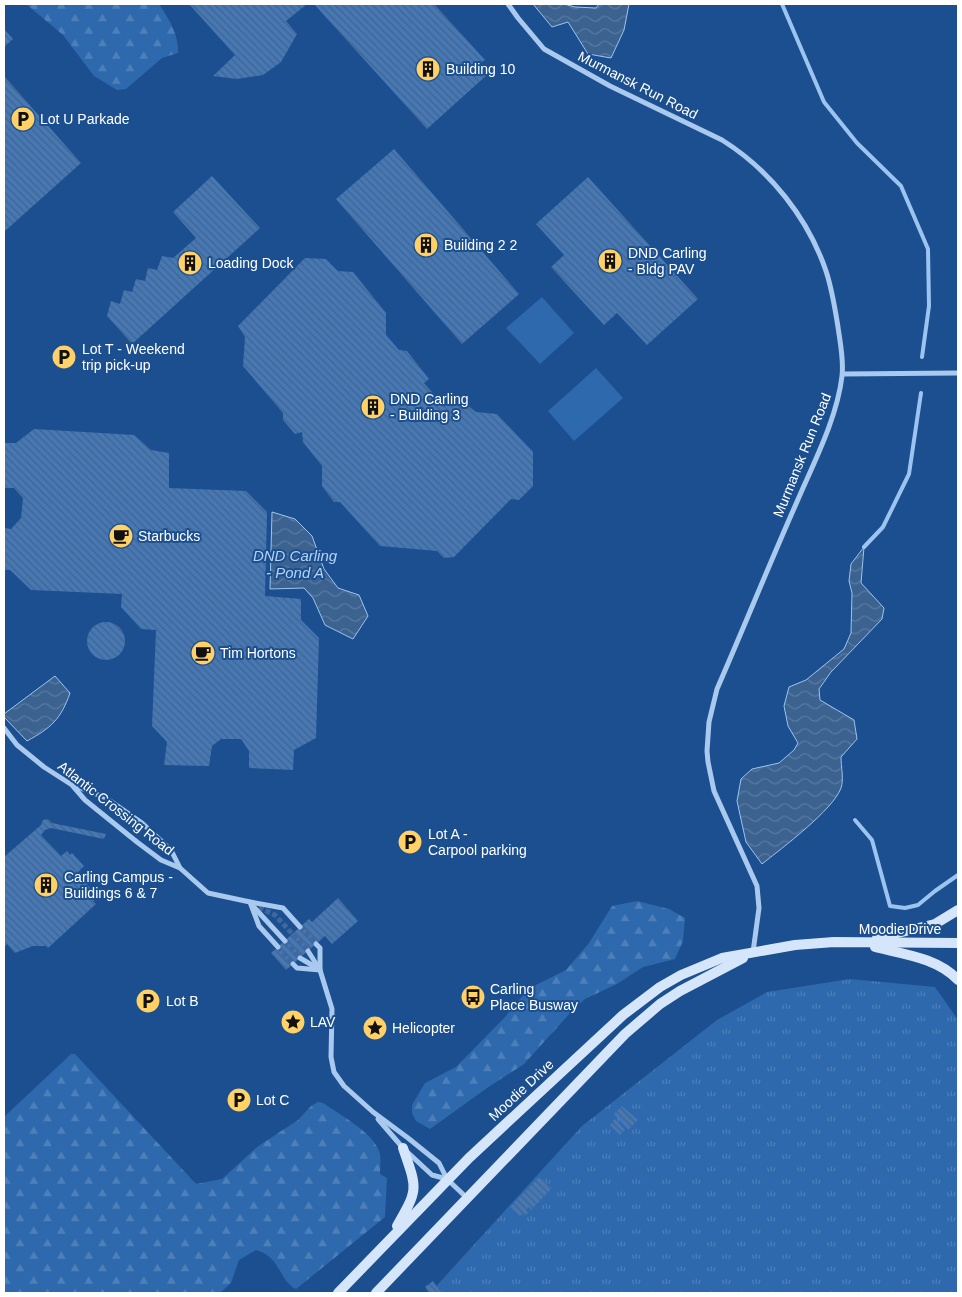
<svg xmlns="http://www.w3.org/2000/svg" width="962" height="1297" font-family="Helvetica,sans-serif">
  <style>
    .grass { fill: url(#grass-tufts) }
    .forest { fill: url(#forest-firs) }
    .pitch { fill: #2e69ad }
    .water { fill: url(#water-waves); stroke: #9cc4f0 }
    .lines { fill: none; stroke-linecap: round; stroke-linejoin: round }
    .stream { stroke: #9cc4f0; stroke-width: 4 }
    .building { fill: url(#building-back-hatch) }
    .street-tunnel { stroke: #3d69a0; stroke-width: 5; stroke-dasharray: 5 2.5; stroke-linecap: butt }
    .street { stroke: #a9c9ee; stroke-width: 5 }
    .secondary { stroke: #d6e6fa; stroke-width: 10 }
    .labels { text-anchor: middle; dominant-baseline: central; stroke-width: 4; stroke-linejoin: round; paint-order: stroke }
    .poi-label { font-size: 14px; fill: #fff; stroke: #1b4f8f; text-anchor: start }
    .street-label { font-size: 14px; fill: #fff; stroke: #1b4f8f }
    .water-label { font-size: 15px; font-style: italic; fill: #b5d3f5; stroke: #1b4f8f }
  </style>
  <defs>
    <pattern id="grass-tufts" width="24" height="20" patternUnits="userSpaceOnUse" patternTransform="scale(1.25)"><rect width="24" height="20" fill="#2e69ad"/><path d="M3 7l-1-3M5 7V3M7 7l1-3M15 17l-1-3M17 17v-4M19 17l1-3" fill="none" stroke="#4d80b9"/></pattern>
    <pattern id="forest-firs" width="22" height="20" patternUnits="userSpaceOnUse" patternTransform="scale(1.25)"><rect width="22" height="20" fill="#2e69ad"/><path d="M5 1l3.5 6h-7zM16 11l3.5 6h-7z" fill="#4d80b9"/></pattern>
    <pattern id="water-waves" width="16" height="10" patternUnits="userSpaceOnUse" patternTransform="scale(1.25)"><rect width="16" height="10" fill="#3c6290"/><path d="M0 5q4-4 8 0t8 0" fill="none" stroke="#597aa1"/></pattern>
    <pattern id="building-back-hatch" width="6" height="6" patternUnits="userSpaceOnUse" patternTransform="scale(1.25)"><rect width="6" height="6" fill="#4478b7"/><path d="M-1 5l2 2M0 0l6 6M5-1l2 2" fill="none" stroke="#486282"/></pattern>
  </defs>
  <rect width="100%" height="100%" fill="#1b4f8f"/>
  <polygon class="grass" points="850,979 935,987 958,1020 958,1293 430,1293 582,1126 717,1020 767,992"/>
  <g class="forest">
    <path d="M26 4H159C169 19 179 35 178 53L162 58 126 89 117 90 94 76 63 35Z"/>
    <polygon points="637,901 669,909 685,918 683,941 675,959 643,967 617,984 585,999 572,1011 524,1064 487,1088 430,1129 416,1121 412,1113 412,1105 425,1083 456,1067 506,1016 528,989 566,970 589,943 612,906"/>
    <path d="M71 1054H75L196 1184 222 1179 257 1147 298 1120 311 1106 318 1102 323 1103C340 1115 375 1133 380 1154 381 1160 380 1168 380 1174L387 1178 385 1217 296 1289C279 1281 281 1257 256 1250L239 1260 231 1283 220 1293H4V1117Z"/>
  </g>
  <g class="pitch">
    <polygon points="542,297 574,333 540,364 506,328"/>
    <polygon points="596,368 623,398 574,441 548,411"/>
  </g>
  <g class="water">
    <polygon points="533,4 564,4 575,7 596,8 599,4 629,4 624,30 611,58 588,54 568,22 552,27"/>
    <polygon points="272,512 295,519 312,536 324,569 338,588 359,595 368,616 353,639 325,625 313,598 304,588 270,589"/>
    <path d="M864 547 861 583 884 608 882 619 831 672 819 689 820 700 854 720 857 739 841 757C841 766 844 780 841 788 833 810 782 848 762 864L746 842 737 801 741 779 752 769 779 763 794 750 798 743 788 726 784 706 789 687 806 680 844 649 851 633 852 593 849 581 851 564Z"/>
    <path d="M55 676 70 693C61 719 51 728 27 741L4 717V714Z"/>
  </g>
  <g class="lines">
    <g class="stream">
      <polyline points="782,4 824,102 857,143 901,186 928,249 929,306 922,357"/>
      <polyline points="864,547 883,527 909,474 921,393"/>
      <polyline points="855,820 872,840 890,906 905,908 918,905 935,891 958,875"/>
    </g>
  </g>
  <g class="building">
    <polygon points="189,4 307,4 286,21 297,34 281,62 263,75 237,79 213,76 235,55"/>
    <polygon points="314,4 434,4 485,60 479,64 488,74 427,129"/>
    <polygon points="4,29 13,39 4,47"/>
    <polygon points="4,76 81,163 5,231 4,230"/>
    <polygon points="394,149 519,294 462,344 336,199"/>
    <polygon points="212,176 260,228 132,344 107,316 111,301 120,304 124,290 132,292 136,279 145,281 148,268 157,270 162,256 173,258 196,238 173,212"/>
    <polygon points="588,177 698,299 647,345 617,313 604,325 551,267 564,255 536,224"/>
    <polygon points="305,258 326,259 338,271 353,272 386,313 386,335 399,350 407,351 429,379 424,383 438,399 462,401 476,412 497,414 533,452 533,486 519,500 511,499 454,557 444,558 437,551 380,546 340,502 334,502 322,486 322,466 303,442 302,432 295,434 283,420 283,413 243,366 245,337 238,326"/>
    <polygon points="34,429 134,435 151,450 169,453 169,488 246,491 267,512 265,596 301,599 301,620 319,638 316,738 294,750 293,770 249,768 249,751 241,739 221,739 212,746 209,766 164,765 167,742 152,726 156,630 141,629 121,607 122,594 31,590 10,570 4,570 4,528 11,529 21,518 23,498 14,488 4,488 4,443 16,443"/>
    <circle cx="106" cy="641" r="19"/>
    <polygon points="48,819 52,823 106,834 104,839 51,828 45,830 41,835 61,856 67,851 70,855 72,853 84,866 77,873 98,897 93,901 96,904 48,948 46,946 33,946 15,953 7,944 4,947 4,857 41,825 43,820"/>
    <polygon points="338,898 358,921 332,944 325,936 286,970 271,953 309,919 312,922"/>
    <polygon points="622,1106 638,1120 628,1130 614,1114"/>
    <polygon points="615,1119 625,1130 620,1135 610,1125"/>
    <polygon points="539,1177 552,1188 531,1210 529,1207 526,1210 528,1213 525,1216 522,1214 520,1216 510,1207"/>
    <polygon points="433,1281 441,1293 429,1293 425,1287"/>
  </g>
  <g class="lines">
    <g class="street-tunnel">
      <polyline points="252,904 275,915 308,951"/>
      <polyline points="300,927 316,944"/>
      <polyline points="285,941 300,958"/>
      <polyline points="278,947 293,964"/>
    </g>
    <g class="street">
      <path d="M508 4 518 18 544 49 610 86 722 140C770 170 808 218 826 271 832 289 835 308 838 327 840 342 844 360 842 376 837 419 813 464 796 504 769 565 744 627 717 689L709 722 707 751 708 762 714 791 757 886 759 908 753 952"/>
      <polyline points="843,374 958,373"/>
      <polyline points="4,728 17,745 44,767 72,785 85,800 137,842 161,860 180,868 208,893 250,902 283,908 300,927"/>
      <polyline points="73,785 106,798 142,823 171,850 180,868"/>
      <polyline points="250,902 259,926 278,947"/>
      <polyline points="252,905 285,941"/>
      <polyline points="316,944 320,948 320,969"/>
      <polyline points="308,951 320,970 332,1009 331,1057 334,1072 344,1086 373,1112 408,1138 439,1163 447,1179 467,1198"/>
      <polyline points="300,958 317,968"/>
      <polyline points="293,964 297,968 320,970"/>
      <polyline points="378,1119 403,1148 432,1175 447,1179"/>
    </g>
    <g class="secondary">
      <polyline points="877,938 935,924 958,910"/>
      <path d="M875 947C903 954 938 958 958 980"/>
      <path d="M397 1226C419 1188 417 1189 403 1148"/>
      <polyline points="338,1293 469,1158 623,1015 660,987 681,975 722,958 795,945 834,942 958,943"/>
      <polyline points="376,1293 625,1034 660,1004 680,991 743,958"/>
    </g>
  </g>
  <defs>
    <symbol id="building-disc" viewBox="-11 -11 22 22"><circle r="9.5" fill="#ffd166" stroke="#1b4f8f"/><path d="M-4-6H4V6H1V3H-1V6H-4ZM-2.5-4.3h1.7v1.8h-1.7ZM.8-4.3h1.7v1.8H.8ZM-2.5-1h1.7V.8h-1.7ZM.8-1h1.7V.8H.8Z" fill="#111"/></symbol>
    <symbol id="parking-disc" viewBox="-11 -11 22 22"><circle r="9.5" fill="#ffd166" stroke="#1b4f8f"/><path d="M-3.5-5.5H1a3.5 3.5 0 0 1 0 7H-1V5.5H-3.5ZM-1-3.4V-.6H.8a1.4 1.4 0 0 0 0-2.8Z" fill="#111"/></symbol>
    <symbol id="cafe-disc" viewBox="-11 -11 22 22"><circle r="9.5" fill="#ffd166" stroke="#1b4f8f"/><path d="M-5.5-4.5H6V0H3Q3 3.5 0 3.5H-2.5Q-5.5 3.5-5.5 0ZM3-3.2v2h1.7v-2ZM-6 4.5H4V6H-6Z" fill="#111"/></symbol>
    <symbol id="bus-disc" viewBox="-11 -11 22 22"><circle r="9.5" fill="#ffd166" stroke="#1b4f8f"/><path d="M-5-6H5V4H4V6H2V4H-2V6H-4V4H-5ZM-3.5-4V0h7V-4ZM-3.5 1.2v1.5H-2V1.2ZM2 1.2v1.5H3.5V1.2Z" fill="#111"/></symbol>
    <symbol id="sight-disc" viewBox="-11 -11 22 22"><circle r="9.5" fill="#ffd166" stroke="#1b4f8f"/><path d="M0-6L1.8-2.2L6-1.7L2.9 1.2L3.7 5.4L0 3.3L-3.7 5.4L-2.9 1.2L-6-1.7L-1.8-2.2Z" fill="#111"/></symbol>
  </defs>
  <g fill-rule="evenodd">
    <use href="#building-disc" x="414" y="55" width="28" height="28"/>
    <use href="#parking-disc" x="9" y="105" width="28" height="28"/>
    <use href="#building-disc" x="412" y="231" width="28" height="28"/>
    <use href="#building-disc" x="596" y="247" width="28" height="28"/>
    <use href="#building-disc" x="176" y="249" width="28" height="28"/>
    <use href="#parking-disc" x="50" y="343" width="28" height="28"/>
    <use href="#building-disc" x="359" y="393" width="28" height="28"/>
    <use href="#cafe-disc" x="107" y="522" width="28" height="28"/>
    <use href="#cafe-disc" x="189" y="639" width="28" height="28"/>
    <use href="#parking-disc" x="396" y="828" width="28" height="28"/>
    <use href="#building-disc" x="32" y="871" width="28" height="28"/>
    <use href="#bus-disc" x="459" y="983" width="28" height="28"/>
    <use href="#parking-disc" x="134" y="987" width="28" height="28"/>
    <use href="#sight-disc" x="279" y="1008" width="28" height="28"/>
    <use href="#sight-disc" x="361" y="1014" width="28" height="28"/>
    <use href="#parking-disc" x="225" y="1086" width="28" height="28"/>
  </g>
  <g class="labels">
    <g class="poi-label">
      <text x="446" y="69">Building 10</text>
      <text x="40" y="119">Lot U Parkade</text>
      <text x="444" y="245">Building 2 2</text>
      <text x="628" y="253">DND Carling<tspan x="628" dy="16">- Bldg PAV</tspan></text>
      <text x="208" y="263">Loading Dock</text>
      <text x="82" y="349">Lot T - Weekend<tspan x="82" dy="16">trip pick-up</tspan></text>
      <text x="390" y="399">DND Carling<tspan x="390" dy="16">- Building 3</tspan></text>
      <text x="138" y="536">Starbucks</text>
      <text x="220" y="653">Tim Hortons</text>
      <text x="428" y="834">Lot A -<tspan x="428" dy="16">Carpool parking</tspan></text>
      <text x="64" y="877">Carling Campus -<tspan x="64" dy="16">Buildings 6 &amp; 7</tspan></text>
      <text x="490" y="989">Carling<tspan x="490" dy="16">Place Busway</tspan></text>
      <text x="166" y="1001">Lot B</text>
      <text x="310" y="1022">LAV</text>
      <text x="392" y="1028">Helicopter</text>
      <text x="256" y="1100">Lot C</text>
    </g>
    <g class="street-label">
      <text transform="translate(638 85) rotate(27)">Murmansk Run Road</text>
      <text transform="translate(802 455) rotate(-68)">Murmansk Run Road</text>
      <text transform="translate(116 808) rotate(38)">Atlantic Crossing Road</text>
      <text x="900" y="929">Moodie Drive</text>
      <text transform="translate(521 1090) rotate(-43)">Moodie Drive</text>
    </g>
    <g class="water-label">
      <text x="295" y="555">DND Carling<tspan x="295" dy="17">- Pond A</tspan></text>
    </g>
  </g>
  <rect width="962" height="1297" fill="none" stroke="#ffffff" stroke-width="10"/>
</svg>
